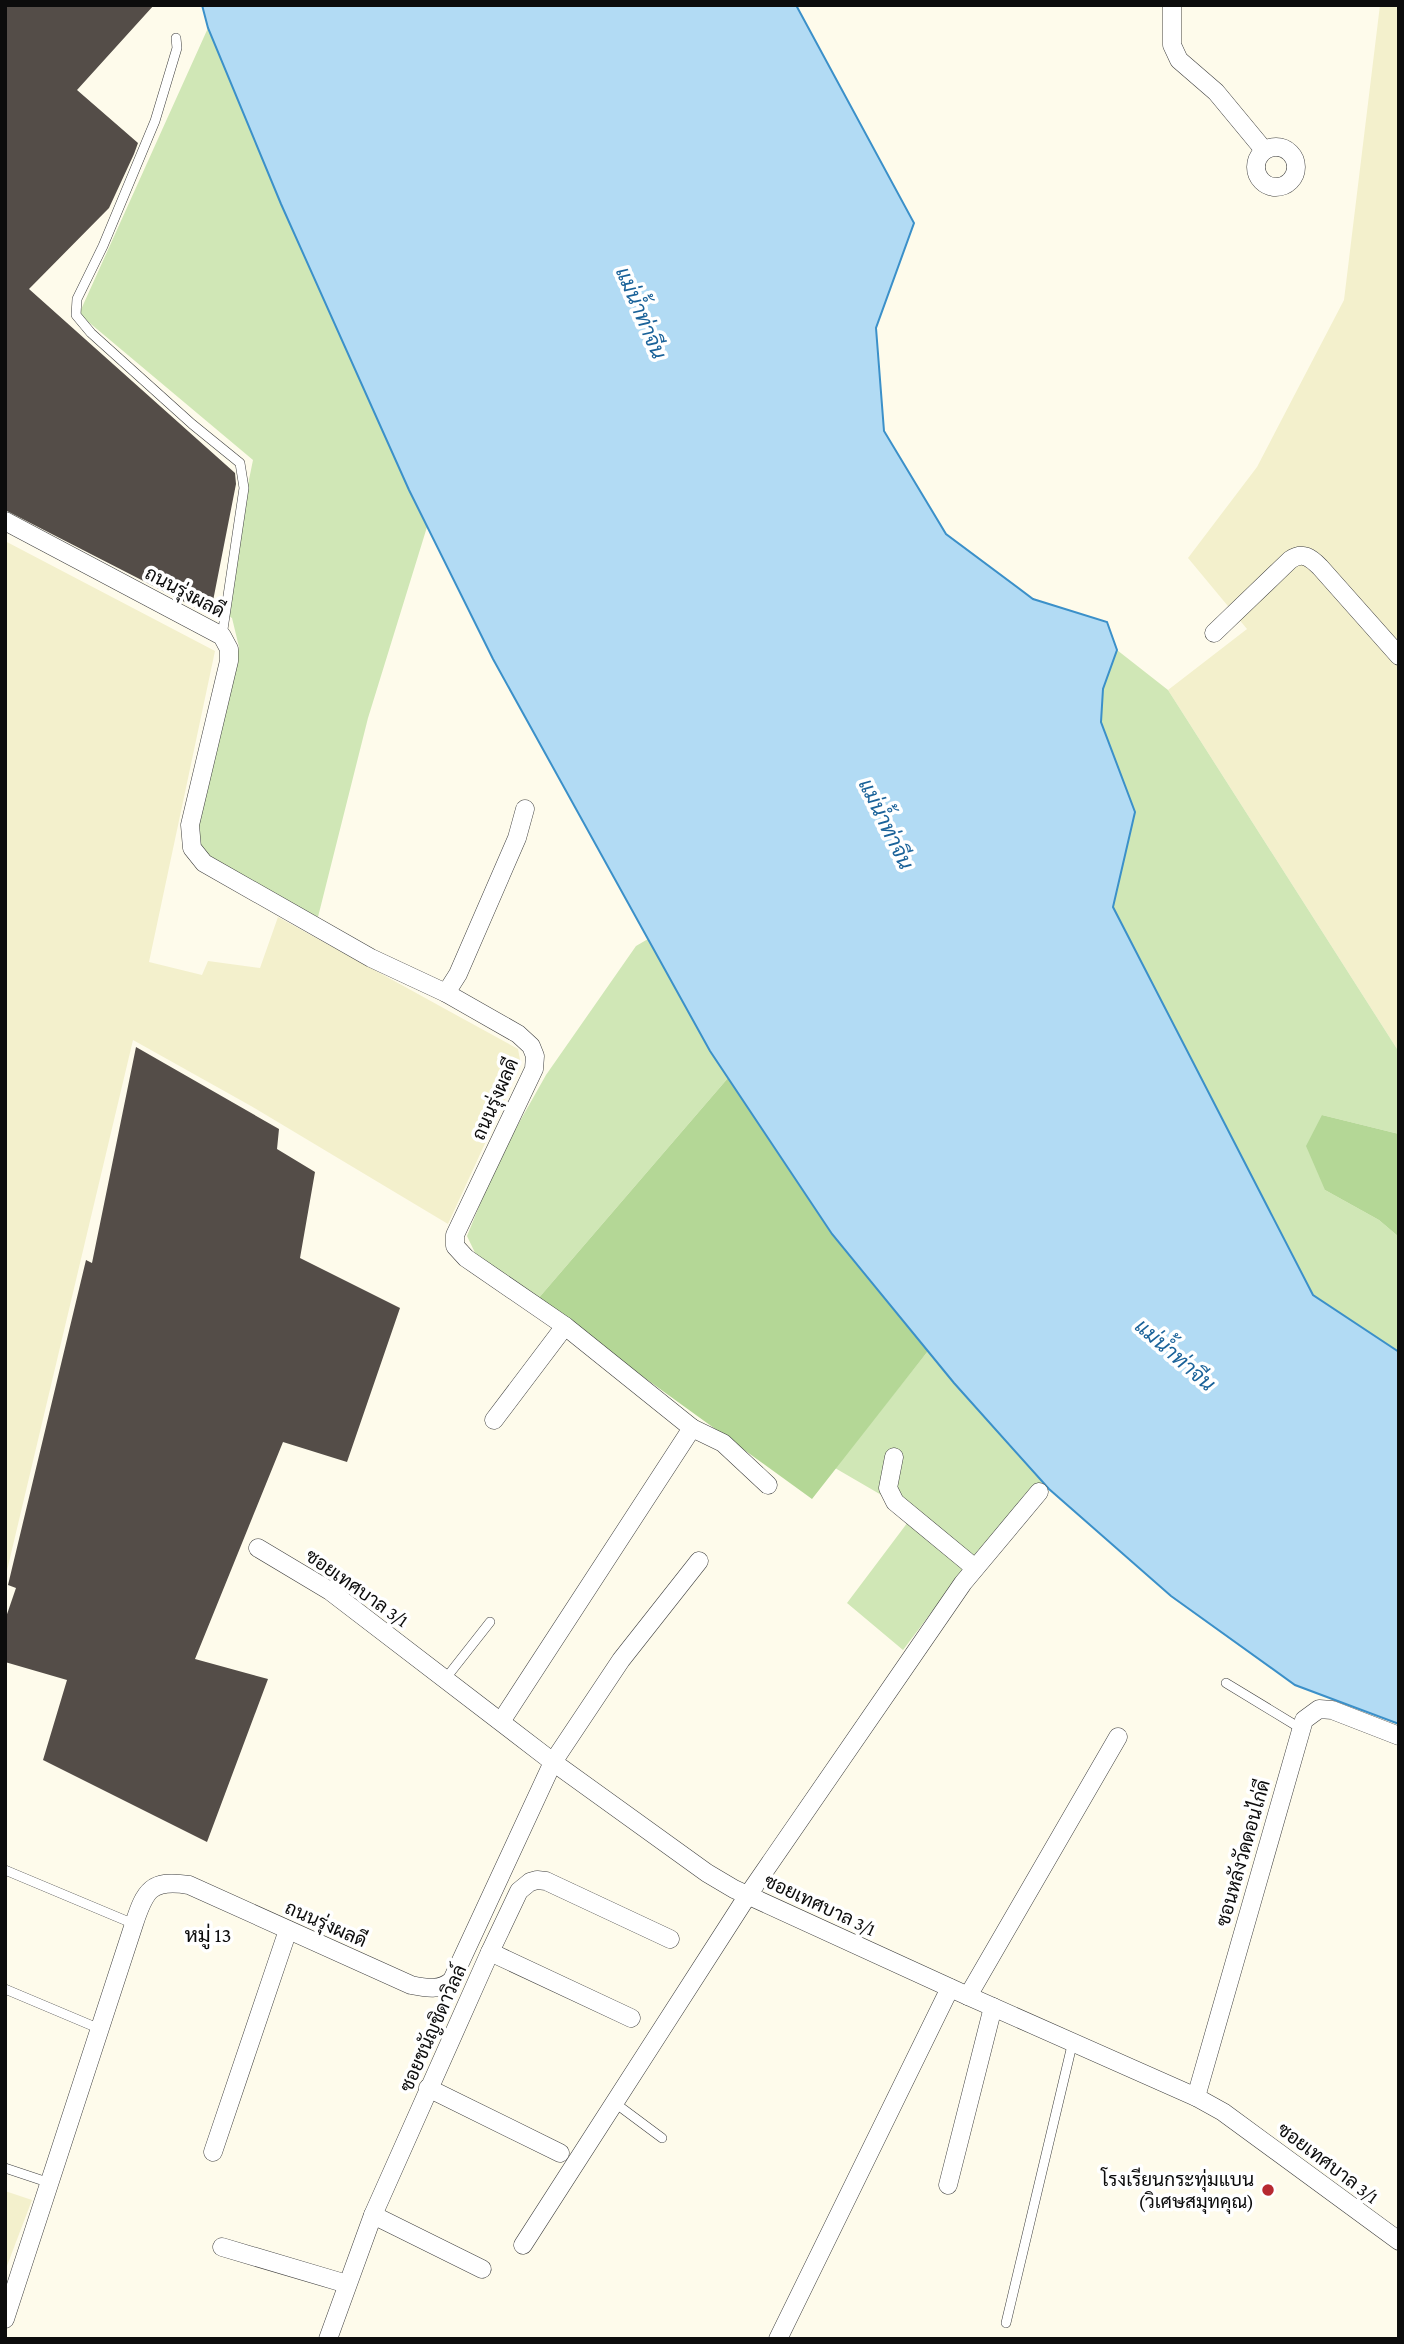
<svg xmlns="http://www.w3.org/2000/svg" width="1404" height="2344" font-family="'Crimson Pro',Sarabun,serif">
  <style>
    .farmland { fill: #f3f0cc }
    .green { fill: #d0e7b6 }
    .forest { fill: #b4d796 }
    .water { fill: #b2dbf4; stroke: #3b90c9; stroke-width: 2 }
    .building { fill: #544d48 }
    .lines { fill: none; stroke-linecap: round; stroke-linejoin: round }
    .lane-casing { stroke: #3f3f3f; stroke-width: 10 }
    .street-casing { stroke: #3f3f3f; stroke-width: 19 }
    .lane { stroke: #fff; stroke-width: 9 }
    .street { stroke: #fff; stroke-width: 18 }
    .poi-dot { fill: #b72930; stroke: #fff; stroke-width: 2.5 }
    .labels { text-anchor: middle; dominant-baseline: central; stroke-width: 7; stroke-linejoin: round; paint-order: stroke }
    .street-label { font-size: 19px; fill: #0c0c0c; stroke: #fff }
    .poi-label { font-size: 19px; fill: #0c0c0c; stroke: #fff; text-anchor: end }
    .water-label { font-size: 21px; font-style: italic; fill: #1a6299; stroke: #fff }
    .neighbourhood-label { font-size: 21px; fill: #0c0c0c; stroke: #fff }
  </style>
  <rect width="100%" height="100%" fill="#fefbeb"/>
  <g class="farmland">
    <polygon points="1380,5 1399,5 1399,1052 1168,690 1247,629 1188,558 1257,467 1344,300"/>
    <polygon points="5,541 215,651 149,962 202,975 208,961 260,968 278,917 518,1049 521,1065 448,1224 251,1106 133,1040 5,1579"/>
    <polygon points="5,2191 32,2200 5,2271"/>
  </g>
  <g class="green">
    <polygon points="208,28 281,204 427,527 368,718 318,917 207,859 194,833 239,647 232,618 222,612 253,460 79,314"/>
    <polygon points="1117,650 1168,690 1399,1052 1399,1134 1322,1115 1325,1190 1379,1220 1399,1237 1399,1352 1313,1295 1113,907 1135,812 1101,722 1103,689"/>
    <polygon points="648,939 710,1051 728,1078 537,1300 477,1257 467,1236 498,1160 546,1075 636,946"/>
    <polygon points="928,1351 1049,1489 998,1553 979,1549 903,1650 847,1603 914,1514 835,1468"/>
  </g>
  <g class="forest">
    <polygon points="728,1078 832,1234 928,1351 812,1499 537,1300"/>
    <polygon points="1322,1115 1399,1134 1399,1237 1379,1220 1325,1190 1306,1146"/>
  </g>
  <polygon class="water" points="202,5 796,5 914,223 876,328 884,431 946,534 1033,599 1107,622 1117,650 1103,689 1101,722 1135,812 1113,907 1313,1295 1399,1352 1399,1724 1295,1685 1171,1596 1049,1489 954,1383 832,1234 710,1051 493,659 409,490 281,204 208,28"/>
  <g class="building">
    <polygon points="5,5 154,5 77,90 138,143 134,154 109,208 29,289 235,473 236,484 212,606 200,610 5,510"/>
    <polygon points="136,1047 279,1129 277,1149 315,1172 300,1258 400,1308 347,1462 283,1442 195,1659 268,1679 207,1842 43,1760 67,1680 5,1662 5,1620 16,1588 8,1585 86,1260 92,1263"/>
  </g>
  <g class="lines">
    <defs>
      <g id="lane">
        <polyline points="176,38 177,48 155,121 103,246 77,299 76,315 91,333 192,424 240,463 244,488 222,636"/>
        <polyline points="446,1678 490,1622"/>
        <polyline points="1226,1683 1300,1728"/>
        <polyline points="5,1870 134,1924"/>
        <polyline points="5,1989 100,2029"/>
        <polyline points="615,2103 662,2138"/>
        <polyline points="5,2168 50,2183"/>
        <polyline points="1006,2323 1073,2041"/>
      </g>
      <g id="street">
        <polyline points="1172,5 1172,45 1179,60 1216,92 1264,150"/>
        <circle cx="1276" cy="167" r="20"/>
        <polyline points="5,521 222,636 229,649 229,661 190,825 192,848 204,863 371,958 446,993 518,1034 531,1046 535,1056 534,1069 455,1235 455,1246 466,1258 565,1326 692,1428 502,1720"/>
        <path d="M1214 633 1290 560C1303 551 1311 558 1320 567L1399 656"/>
        <polyline points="446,993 458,974 517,838 525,809"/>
        <polyline points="494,1420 565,1326"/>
        <polyline points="692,1428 723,1443 768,1485"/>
        <polyline points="894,1457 888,1488 895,1502 975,1568"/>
        <polyline points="258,1548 330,1591 553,1762 707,1873 734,1889 968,1996 1196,2097 1223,2112 1399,2241"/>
        <polyline points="490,1952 631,2018"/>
        <polyline points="968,1996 1118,1737"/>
        <polyline points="428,2088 560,2153"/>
        <polyline points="1196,2097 1304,1720 1319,1709 1332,1710 1399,1736"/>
        <polyline points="213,2152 288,1930"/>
        <polyline points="948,2185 993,2007"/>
        <polyline points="373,2215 482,2269"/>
        <polyline points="523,2245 748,1895 963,1583 1039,1492"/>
        <polyline points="222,2247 347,2284"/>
        <path d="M5 2319 134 1924C145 1890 151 1879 189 1885L411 1985C426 1988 441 1991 452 1980L553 1762 621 1660 699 1561"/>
        <polyline points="328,2339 373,2215 490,1952 519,1891 530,1882 537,1880 546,1881 670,1939"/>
        <polyline points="778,2339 950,1988"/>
      </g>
    </defs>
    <use href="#lane" class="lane-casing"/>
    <use href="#street" class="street-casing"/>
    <use href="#lane" class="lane"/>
    <use href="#street" class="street"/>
  </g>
  <circle class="poi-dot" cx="1268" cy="2190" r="7"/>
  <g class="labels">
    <g class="street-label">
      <text transform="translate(185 592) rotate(28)">ถนนรุ่งผลดี</text>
      <text transform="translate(495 1099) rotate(-66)">ถนนรุ่งผลดี</text>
      <text transform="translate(357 1588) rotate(35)">ซอยเทศบาล 3/1</text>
      <text transform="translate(1243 1853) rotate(-74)">ซอนหลังวัดดอนไก่ดี</text>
      <text transform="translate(820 1905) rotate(25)">ซอยเทศบาล 3/1</text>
      <text transform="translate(326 1924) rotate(24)">ถนนรุ่งผลดี</text>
      <text transform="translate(433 2028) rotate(-66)">ซอยชนัญชิดาวิลล์</text>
      <text transform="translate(1328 2163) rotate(37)">ซอยเทศบาล 3/1</text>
    </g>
    <g class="poi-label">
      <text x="1254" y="2179">โรงเรียนกระทุ่มแบน<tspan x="1254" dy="22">(วิเศษสมุทคุณ)</tspan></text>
    </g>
    <g class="water-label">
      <text transform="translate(641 313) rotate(67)">แม่น้ำท่าจีน</text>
      <text transform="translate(886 824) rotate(64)">แม่น้ำท่าจีน</text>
      <text transform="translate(1175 1355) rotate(41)">แม่น้ำท่าจีน</text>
    </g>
    <g class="neighbourhood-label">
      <text x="208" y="1935">หมู่ 13</text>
    </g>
  </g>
  <rect width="1404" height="2344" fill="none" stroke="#0c0c0c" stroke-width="14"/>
</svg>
